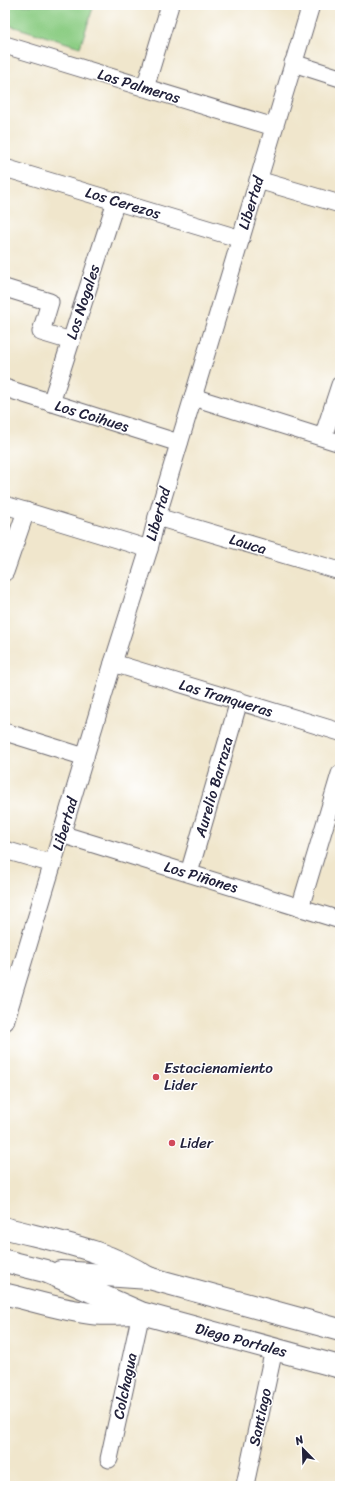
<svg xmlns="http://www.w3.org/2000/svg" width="345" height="1491" font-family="Sriracha,sans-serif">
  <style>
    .pitch { fill: #8ccd84; stroke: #577860 }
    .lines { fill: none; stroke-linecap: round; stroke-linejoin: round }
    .minor-casing { stroke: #6a676e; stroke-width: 19 }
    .tertiary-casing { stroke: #6a676e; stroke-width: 23 }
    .primary-casing { stroke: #6a676e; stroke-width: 24 }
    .minor { stroke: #fff; stroke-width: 17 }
    .tertiary { stroke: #fff; stroke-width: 21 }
    .primary { stroke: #fff; stroke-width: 22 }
    .poi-dot { fill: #d1495b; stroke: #fff; stroke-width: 1.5 }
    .labels { text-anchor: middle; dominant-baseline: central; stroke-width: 3; stroke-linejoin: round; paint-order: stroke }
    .street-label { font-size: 15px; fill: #22223b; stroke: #fff }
    .poi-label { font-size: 15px; fill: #22223b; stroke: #fff; text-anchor: start }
  </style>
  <rect width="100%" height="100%" fill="#fff"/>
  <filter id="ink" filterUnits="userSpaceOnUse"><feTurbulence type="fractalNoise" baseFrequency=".025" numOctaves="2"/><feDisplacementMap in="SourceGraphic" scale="8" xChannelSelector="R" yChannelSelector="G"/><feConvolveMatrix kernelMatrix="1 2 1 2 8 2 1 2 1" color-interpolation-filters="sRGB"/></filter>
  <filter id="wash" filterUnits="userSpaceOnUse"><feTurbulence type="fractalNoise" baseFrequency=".012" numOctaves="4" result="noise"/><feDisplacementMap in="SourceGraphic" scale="16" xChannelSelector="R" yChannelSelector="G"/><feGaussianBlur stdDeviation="0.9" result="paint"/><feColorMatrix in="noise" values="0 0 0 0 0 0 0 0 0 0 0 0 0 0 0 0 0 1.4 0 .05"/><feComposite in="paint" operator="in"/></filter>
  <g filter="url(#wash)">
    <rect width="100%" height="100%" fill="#f0e6cc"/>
    <polygon class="pitch" points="8,5 94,5 80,47 5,24 5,13"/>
  </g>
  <g filter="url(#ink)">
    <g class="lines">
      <defs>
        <g id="minor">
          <polyline points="5,45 274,127"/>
          <polyline points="293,63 340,78"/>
          <polyline points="145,88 170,5"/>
          <polyline points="5,168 241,239"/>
          <polyline points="258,180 340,204"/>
          <polyline points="5,288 50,302 41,332 71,341"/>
          <polyline points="5,388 179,443"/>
          <polyline points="193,397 340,443"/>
          <polyline points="51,403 116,201"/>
          <polyline points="323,437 340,385"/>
          <polyline points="5,505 149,549"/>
          <polyline points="157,517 340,571"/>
          <polyline points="5,572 26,511"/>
          <polyline points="113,663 340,732"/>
          <polyline points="5,732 85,757"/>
          <polyline points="61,834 340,920"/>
          <polyline points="5,850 53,864"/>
          <polyline points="189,873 239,701"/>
          <polyline points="300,908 340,774"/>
          <polyline points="5,1022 113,663 149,549 157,517 311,5"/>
          <polyline points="109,1459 141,1313"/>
          <polyline points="245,1485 274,1349"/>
        </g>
        <g id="tertiary">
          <path d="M5 1228C54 1241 106 1249 149 1278"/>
          <path d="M5 1294C35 1301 65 1311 95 1314 111 1315 126 1314 141 1313"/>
        </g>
        <g id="primary">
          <polyline points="5,1261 45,1271 141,1313 340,1367"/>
          <polyline points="60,1272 149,1278 340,1330"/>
        </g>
      </defs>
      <use href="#minor" class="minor-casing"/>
      <use href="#tertiary" class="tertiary-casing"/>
      <use href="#primary" class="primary-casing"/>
      <use href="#minor" class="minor"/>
      <use href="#tertiary" class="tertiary"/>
      <use href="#primary" class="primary"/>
    </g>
  </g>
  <g class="poi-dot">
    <circle cx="156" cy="1077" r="4"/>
    <circle cx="172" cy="1143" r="4"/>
  </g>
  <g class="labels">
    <g class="street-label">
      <text transform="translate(139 86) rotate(17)">Las Palmeras</text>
      <text transform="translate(123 203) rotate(17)">Los Cerezos</text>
      <text transform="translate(251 203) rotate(-73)">Libertad</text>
      <text transform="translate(83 302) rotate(-72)">Los Nogales</text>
      <text transform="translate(92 416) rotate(17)">Los Coihues</text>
      <text transform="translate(158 514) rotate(-74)">Libertad</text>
      <text transform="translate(248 544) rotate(17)">Lauca</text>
      <text transform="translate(226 698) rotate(17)">Las Tranqueras</text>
      <text transform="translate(214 787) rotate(-74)">Aurelio Barraza</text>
      <text transform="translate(65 824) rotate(-73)">Libertad</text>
      <text transform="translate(201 877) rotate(17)">Los Piñones</text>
      <text transform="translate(241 1340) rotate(15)">Diego Portales</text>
      <text transform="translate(125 1386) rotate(-78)">Colchagua</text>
      <text transform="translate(260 1417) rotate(-78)">Santiago</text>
    </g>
    <g class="poi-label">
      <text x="164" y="1068">Estacienamiento<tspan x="164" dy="17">Lider</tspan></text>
      <text x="180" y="1143">Lider</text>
    </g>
  </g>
  <rect width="345" height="1491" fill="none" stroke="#fff" stroke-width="20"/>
  <g transform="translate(303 1449) rotate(337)" stroke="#ffffff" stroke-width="3" paint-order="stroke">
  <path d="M0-3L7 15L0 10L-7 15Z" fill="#22223b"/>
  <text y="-6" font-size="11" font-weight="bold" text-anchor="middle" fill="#22223b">N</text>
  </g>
</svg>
